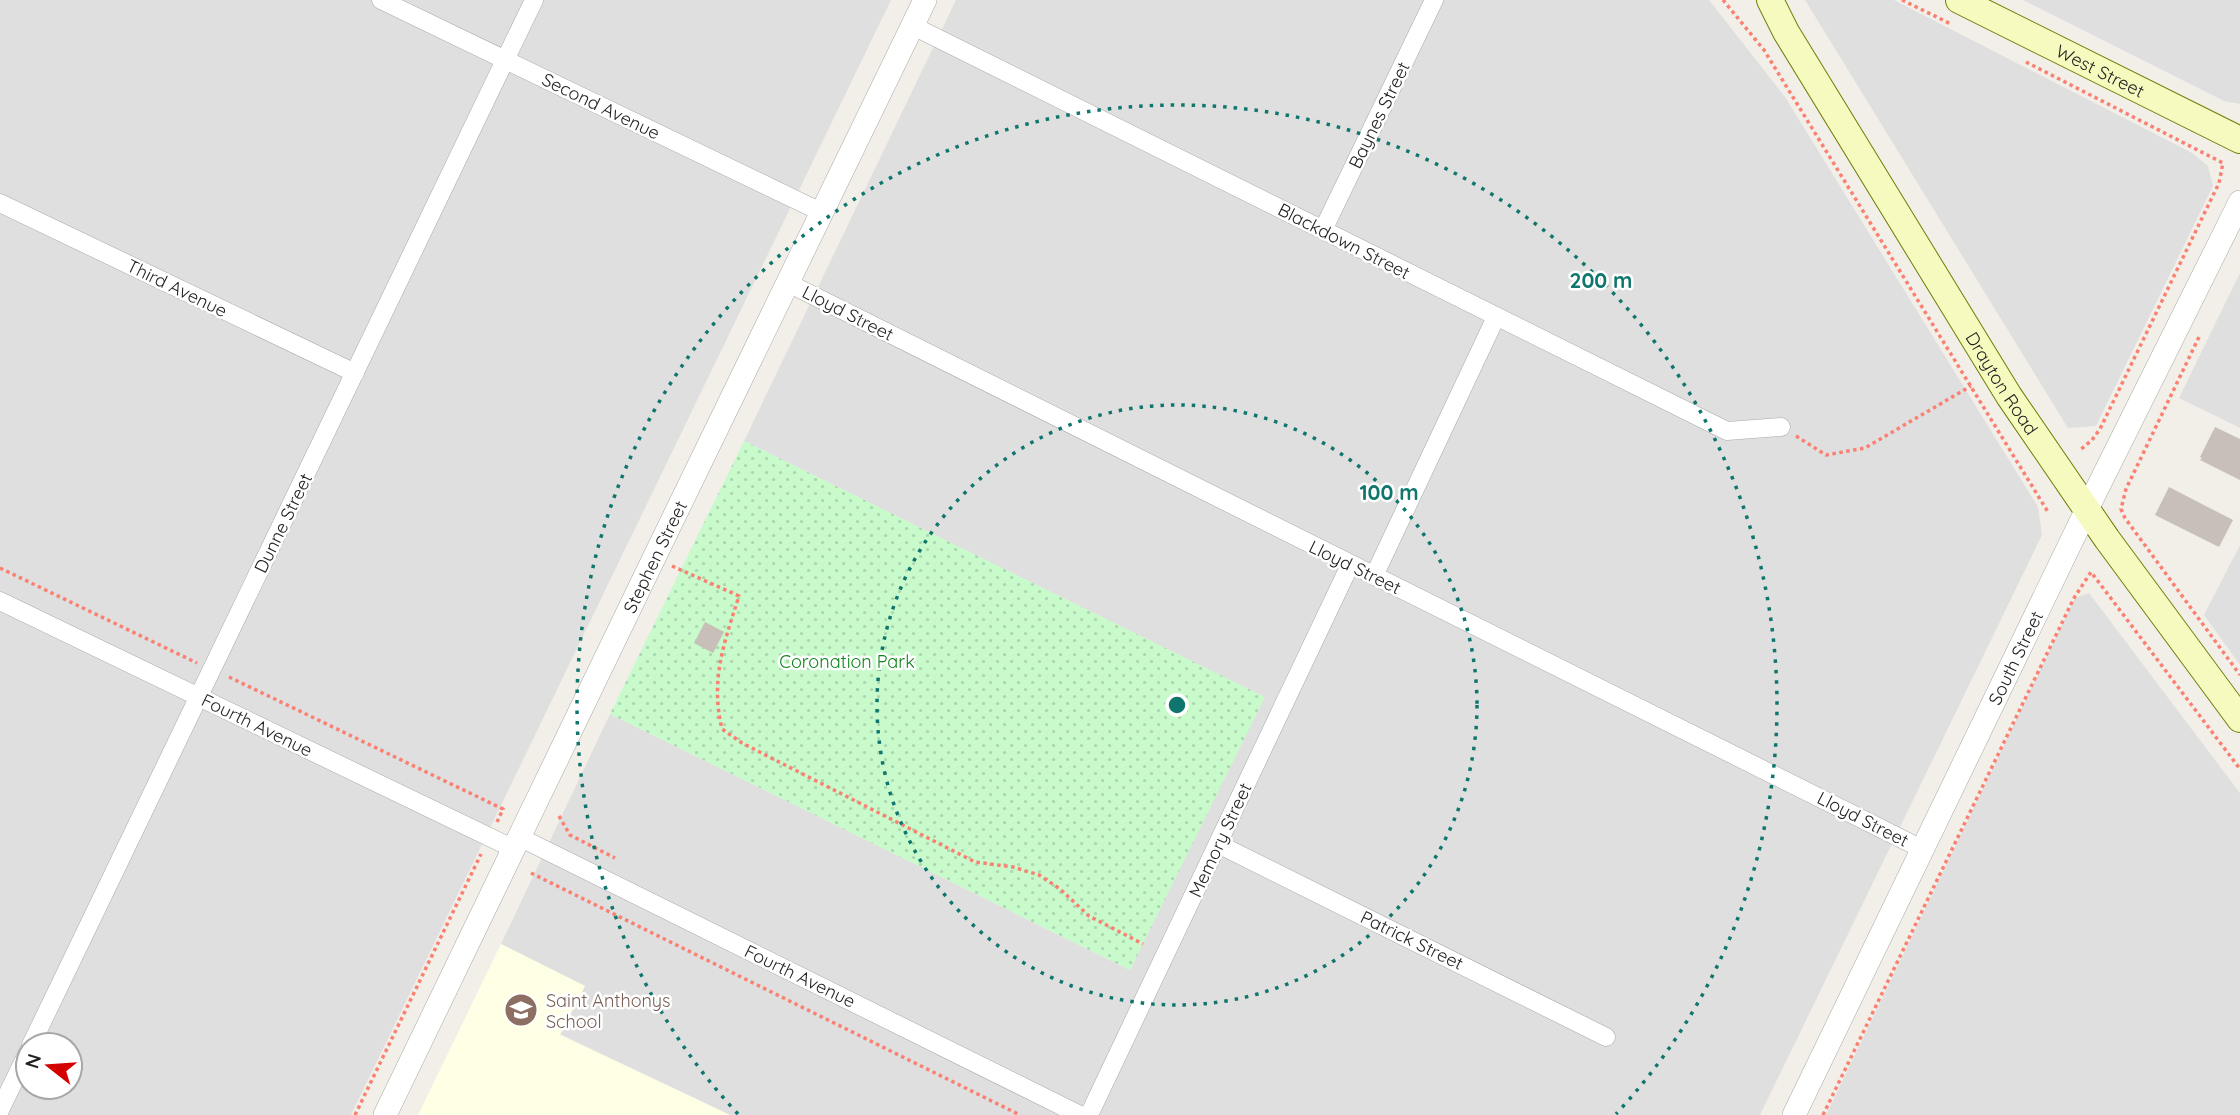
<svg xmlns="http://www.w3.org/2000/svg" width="2240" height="1115" font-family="Quicksand,sans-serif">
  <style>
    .residential { fill: #e0dfdf; fill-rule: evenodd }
    .education { fill: #ffffe5 }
    .park { fill: url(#park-dots) }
    .building { fill: #c7bfb8 }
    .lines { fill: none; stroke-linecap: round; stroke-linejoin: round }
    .minor-casing { stroke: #a9a9a9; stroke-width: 19 }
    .tertiary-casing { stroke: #a9a9a9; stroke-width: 24 }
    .secondary-casing { stroke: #707d05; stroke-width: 28 }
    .path { stroke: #fa8072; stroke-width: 3.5; stroke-dasharray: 3.5 3.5; stroke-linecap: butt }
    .minor { stroke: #fff; stroke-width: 18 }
    .tertiary { stroke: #fff; stroke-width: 23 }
    .secondary { stroke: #f7fabf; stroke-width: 26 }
    .ring { fill: none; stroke: #0f766e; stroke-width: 3.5; stroke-dasharray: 3.5 7 }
    .labels { text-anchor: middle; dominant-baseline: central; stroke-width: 5; stroke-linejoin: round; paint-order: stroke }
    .street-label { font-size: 18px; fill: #222; stroke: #fff }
    .park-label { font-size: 18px; fill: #0c8416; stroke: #fff }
    .education-label { font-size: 18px; fill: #785e54; stroke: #fff; text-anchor: start }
    .centre { fill: #0f766e; stroke: #fff; stroke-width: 3.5 }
    .ring-label { font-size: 21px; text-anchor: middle; font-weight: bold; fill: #0f766e; stroke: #fff; stroke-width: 5; stroke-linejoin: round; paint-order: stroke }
  </style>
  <defs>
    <pattern id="park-dots" width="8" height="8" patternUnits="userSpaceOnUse" patternTransform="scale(1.75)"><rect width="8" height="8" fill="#c8facc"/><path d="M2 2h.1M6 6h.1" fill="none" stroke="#acd6af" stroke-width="1.8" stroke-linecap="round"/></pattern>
  </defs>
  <rect width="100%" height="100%" fill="#f2efe9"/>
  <g class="residential">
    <path d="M0 0H891L351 1115H0ZM28 1045H70V1087H28Z"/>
    <polygon points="956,0 1709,0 1785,97 2038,507 2042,535 1760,1115 730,1115 560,1034 585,986 501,944 610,714 1130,970 1264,697 744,441"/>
    <polygon points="1805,0 1894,0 2192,153 2208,166 2213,186 2096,426 2068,428"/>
    <polygon points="2023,0 2240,0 2240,104 2224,101"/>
    <polygon points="2240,273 2240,428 2179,398"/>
    <polygon points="2240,545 2240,665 2204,615"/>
    <polygon points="2089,593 2240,793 2240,1115 1826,1115 2075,598"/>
  </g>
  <polygon class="education" points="501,944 585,986 560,1035 730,1115 418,1115"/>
  <polygon class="park" points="744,441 1265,697 1130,970 610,714"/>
  <g class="building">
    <polygon points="2215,427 2240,439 2240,480 2200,460 2202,458 2200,457"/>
    <polygon points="2169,487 2233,520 2219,547 2155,515"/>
    <polygon points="705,622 724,632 713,653 694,643"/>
  </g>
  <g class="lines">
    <defs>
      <g id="minor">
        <polyline points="381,0 821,212"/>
        <polyline points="913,26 1727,431 1781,427"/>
        <polyline points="0,203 355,373"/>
        <polyline points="1323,230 1434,0"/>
        <polyline points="788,283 1924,850"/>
        <polyline points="1374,576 1496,317"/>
        <polyline points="0,601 514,849"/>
        <polyline points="519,837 1080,1115"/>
        <polyline points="1218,844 1606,1037"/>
        <polyline points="31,1045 534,0"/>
        <polyline points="0,1110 28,1052"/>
        <polyline points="1089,1115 1350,565"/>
      </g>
      <g id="tertiary">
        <path id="s1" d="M385 1115 654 558 925 0"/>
        <path id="s2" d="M1794 1115 2087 509 2240 202"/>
      </g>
      <g id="secondary">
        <path id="s3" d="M1770 0 1786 32 2009 396 2107 539 2240 719"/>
        <path id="s4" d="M1959 0 2240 140"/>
      </g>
    </defs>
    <use href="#minor" class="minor-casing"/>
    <use href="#tertiary" class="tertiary-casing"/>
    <use href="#secondary" class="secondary-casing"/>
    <g class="path">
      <polyline points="1723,0 1764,50 2048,512"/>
      <polyline points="1902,0 1951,24"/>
      <polyline points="2026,62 2223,163 2219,183 2100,429 2092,440 2079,451"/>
      <polyline points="2199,337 2126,489 2121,509 2125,518 2240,675"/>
      <polyline points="1796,436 1826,455 1865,448 1971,386"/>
      <path d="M672 566 739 596C724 643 710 680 722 729L742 743 975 862 1013 867 1039 875 1060 889 1089 916 1143 944"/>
      <polyline points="0,568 197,663"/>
      <polyline points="229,677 503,809 497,822"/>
      <polyline points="559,816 570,835 615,858"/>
      <polyline points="531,873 1020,1115"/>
      <polyline points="355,1115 481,854"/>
      <polyline points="1823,1115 2074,598 2091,572 2240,769"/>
    </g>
    <use href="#minor" class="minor"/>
    <use href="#tertiary" class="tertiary"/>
    <use href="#secondary" class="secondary"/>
  </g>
  <g class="ring">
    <circle cx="1177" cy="705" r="300"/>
    <path d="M738 1114A600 600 0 1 1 1616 1114"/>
  </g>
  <defs>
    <symbol id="school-disc" viewBox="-11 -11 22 22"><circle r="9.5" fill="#8d6e63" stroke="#fff"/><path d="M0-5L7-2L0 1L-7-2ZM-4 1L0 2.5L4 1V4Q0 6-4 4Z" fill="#fff"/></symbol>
  </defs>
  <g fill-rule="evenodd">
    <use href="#school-disc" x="502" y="991" width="38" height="38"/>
  </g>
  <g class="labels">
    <g class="street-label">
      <text stroke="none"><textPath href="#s4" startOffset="158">West Street</textPath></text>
      <text transform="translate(601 106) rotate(26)">Second Avenue</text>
      <text transform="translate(1379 115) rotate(-64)">Baynes Street</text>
      <text transform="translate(1344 241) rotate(27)">Blackdown Street</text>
      <text transform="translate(177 288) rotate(26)">Third Avenue</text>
      <text transform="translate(848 313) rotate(27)">Lloyd Street</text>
      <text stroke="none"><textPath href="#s3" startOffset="448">Drayton Road</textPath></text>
      <text transform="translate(283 523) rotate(-64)">Dunne Street</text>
      <text stroke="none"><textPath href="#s1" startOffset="620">Stephen Street</textPath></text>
      <text transform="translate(1355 567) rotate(26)">Lloyd Street</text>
      <text stroke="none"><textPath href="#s2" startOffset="508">South Street</textPath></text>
      <text transform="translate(257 725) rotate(26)">Fourth Avenue</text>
      <text transform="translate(1863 819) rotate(27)">Lloyd Street</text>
      <text transform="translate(1220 840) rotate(-65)">Memory Street</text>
      <text transform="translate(1412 940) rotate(26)">Patrick Street</text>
      <text transform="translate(800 976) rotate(26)">Fourth Avenue</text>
    </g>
    <g class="park-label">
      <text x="847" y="661">Coronation Park</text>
    </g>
    <g class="education-label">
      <text x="546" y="1000">Saint Anthonys<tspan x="546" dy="21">School</tspan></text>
    </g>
  </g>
  <circle cx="1177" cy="705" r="10" class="centre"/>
  <g class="ring-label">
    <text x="1601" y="288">200 m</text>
    <text x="1389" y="500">100 m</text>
  </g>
  <g transform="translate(49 1066) rotate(287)"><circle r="33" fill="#ffffff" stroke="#a7a7a7" stroke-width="2"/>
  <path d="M0-5L12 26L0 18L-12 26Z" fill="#d40000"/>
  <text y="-10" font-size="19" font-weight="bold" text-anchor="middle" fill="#222222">N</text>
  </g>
</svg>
